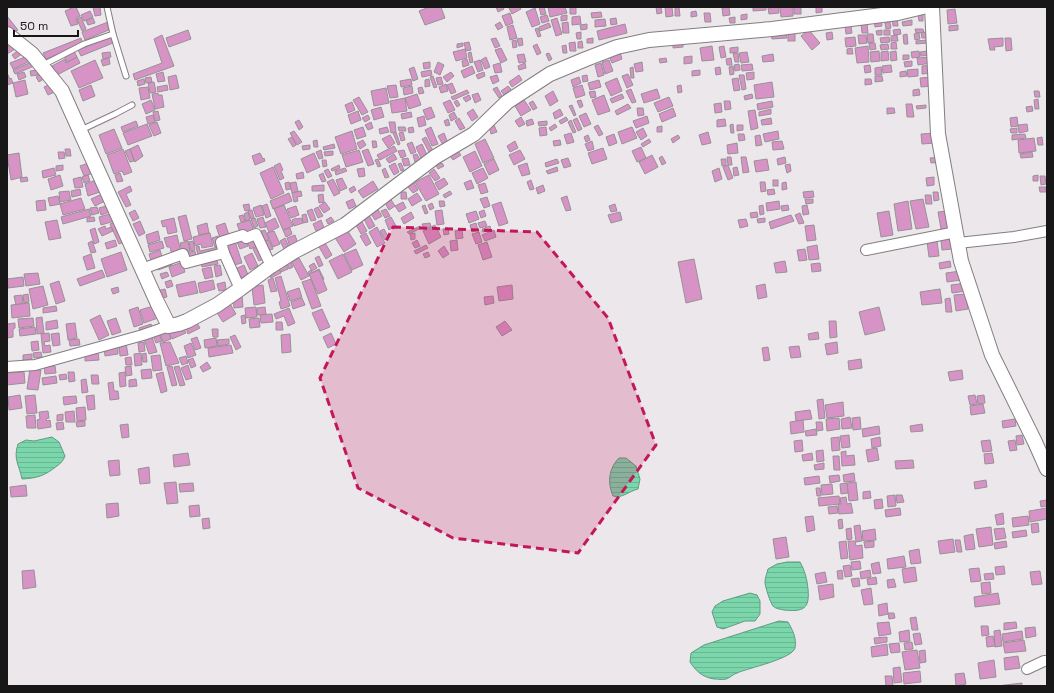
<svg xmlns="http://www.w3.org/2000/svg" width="1054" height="693" font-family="'Space Grotesk',sans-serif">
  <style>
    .water { fill: url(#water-rules); stroke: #5d9d80 }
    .building { fill: #d893c6; stroke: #969295 }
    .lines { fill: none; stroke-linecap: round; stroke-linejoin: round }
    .lane-casing { stroke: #837e81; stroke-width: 7 }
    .street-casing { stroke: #837e81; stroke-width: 12 }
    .secondary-casing { stroke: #837e81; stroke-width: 16 }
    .lane { stroke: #fff; stroke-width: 5 }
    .street { stroke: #fff; stroke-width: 10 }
    .secondary { stroke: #fff; stroke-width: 14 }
    .marked { fill: #c2185b; fill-opacity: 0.2; stroke: #c2185b; stroke-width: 3; stroke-dasharray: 8 5; stroke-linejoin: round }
  </style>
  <defs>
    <pattern id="water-rules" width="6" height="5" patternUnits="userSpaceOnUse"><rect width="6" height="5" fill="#7bd6ac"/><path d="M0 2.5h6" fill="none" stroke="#6ab793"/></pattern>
  </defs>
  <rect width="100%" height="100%" fill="#ece7eb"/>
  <g class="water">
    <path d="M52 437 59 442 65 456C63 461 61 463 57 466 44 476 38 478 22 479 19 464 13 459 18 444L26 440 34 441Z"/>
    <path d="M619 458H626L636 466 640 479 638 489C629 491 622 499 613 496 607 482 609 468 619 458Z"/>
    <path d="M787 562H800C805 571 807 579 808 589 810 609 803 612 784 610 780 609 776 609 773 606 770 602 765 586 765 582 765 578 767 573 768 569L777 564Z"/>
    <polygon points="750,593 757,595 760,601 760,614 755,621 745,621 723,629 717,627 712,612 715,606 723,601"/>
    <path d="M779 621 788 622C792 629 797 638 795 648 792 659 748 668 737 673 733 674 730 678 726 679 723 680 717 679 714 679 702 677 696 671 690 662L691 653 704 645Z"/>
  </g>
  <g class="building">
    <polygon points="74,7 76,7 80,16 76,18 78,24 71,26 65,11"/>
    <polygon points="93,7 100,7 101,15 95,16"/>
    <polygon points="429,7 441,7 445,18 425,25 419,11"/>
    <polygon points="496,7 503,7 504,9 498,12"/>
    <polygon points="511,7 520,7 521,9 512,14 509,8"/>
    <polygon points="539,7 544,7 546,14 541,15"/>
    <polygon points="548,7 565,7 567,13 550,17"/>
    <polygon points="576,7 576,14 570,14 570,8"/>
    <polygon points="656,7 661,7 662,13 657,14"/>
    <polygon points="665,7 672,7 673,16 666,17"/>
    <polygon points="675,7 679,7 680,16 675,16"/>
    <polygon points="729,7 730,15 723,16 722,8"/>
    <polygon points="753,7 766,7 766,10 753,11"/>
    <polygon points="779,7 779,13 769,14 768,8"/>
    <polygon points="780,7 793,7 793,16 781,17"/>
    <rect x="794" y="7" width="7" height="7"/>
    <polygon points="816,7 822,7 822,12 816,13"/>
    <polygon points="535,8 540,24 532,27 526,12"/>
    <polygon points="955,9 957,23 948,24 947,10"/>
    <polygon points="90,11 93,17 84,21 81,15"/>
    <polygon points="696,11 697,16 691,17 691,12"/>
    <polygon points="601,12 602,17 592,18 591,13"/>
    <polygon points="510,13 513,23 506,26 502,16"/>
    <polygon points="704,13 710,13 711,22 705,22"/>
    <polygon points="747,14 747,19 741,20 741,15"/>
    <polygon points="923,14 923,21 919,21 918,15"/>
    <polygon points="547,15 549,21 542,23 540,17"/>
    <polygon points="567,15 567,20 561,21 561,16"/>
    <polygon points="7,16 18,30 14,33 7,24"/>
    <polygon points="580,16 581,24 572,25 572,17"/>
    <polygon points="81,17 86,29 82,31 77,19"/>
    <polygon points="735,17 735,23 730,23 729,18"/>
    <polygon points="892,17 897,17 898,26 893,26"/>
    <polygon points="93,18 95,23 88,25 86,21"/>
    <polygon points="557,18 562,34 556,36 551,20"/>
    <polygon points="616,18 617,24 611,25 610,19"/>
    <polygon points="881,18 882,26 875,27 874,19"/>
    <polygon points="605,19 606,26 595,27 595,20"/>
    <polygon points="912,20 912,25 903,26 902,22"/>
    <polygon points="108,22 111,29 85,40 82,32"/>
    <polygon points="500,22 503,27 498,30 495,25"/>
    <polygon points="568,22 569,33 563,33 562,23"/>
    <polygon points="890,22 891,28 886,29 885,23"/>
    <polygon points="549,23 551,27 540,31 539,27"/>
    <polygon points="867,23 868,33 862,33 861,24"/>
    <polygon points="587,24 587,29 581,30 580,25"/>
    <polygon points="625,24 627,33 599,40 597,31"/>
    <polygon points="513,25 517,38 510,40 507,27"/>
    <polygon points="958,25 958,30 949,31 949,26"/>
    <polygon points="845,26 851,26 852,33 846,34"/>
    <polygon points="538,28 541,36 538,37 535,29"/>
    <polygon points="900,29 901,34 894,35 893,30"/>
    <polygon points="915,29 923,29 924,32 916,33"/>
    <polygon points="188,30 191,39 169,47 166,38"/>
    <polygon points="786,30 787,38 772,39 771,31"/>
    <polygon points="809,30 820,43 812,50 801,36"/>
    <polygon points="882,30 882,35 877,35 876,31"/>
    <rect x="884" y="30" width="6" height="5"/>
    <rect x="788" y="31" width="7" height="10"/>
    <polygon points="581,32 581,39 577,39 576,33"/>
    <polygon points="832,32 833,39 827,40 826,33"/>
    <polygon points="928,32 928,38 922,38 921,33"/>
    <polygon points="919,33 920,39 915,40 914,34"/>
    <polygon points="867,34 873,34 874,42 868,43"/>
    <polygon points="907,34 908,44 904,44 903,35"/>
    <polygon points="162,35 174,66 135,80 133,74 162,63 154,39"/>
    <polygon points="858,35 866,35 867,43 859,44"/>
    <polygon points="897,35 898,41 891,41 891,36"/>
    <polygon points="111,37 113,43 81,56 78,50"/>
    <polygon points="855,37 856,46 846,47 845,38"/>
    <polygon points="889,37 890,42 881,43 880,38"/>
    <polygon points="81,38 83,44 46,59 43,53"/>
    <polygon points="496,38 500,46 495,48 491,39"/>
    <polygon points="522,38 523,45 519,46 517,39"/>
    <polygon points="593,38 593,43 587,43 587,39"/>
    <polygon points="1003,38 1003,46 994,47 995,50 990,50 988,39"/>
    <polygon points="1005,38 1011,38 1012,50 1006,51"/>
    <polygon points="516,40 517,47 513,48 512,41"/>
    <polygon points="927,40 927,43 916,44 916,41"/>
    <polygon points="582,41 583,48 578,48 578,42"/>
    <polygon points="469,42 471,50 466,51 464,43"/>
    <polygon points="575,42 576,51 570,51 569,43"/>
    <polygon points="896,42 897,49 891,49 891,43"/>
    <polygon points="13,43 17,48 7,54 7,47"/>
    <polygon points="463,43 463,46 457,48 457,44"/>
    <polygon points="683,43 683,47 673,48 673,44"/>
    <polygon points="869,43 875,43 876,49 870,50"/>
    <polygon points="537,44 541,53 537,55 533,46"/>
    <polygon points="888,44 889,49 881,50 880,45"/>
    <polygon points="566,45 567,53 563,53 562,46"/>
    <polygon points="712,46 714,60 702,61 700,48"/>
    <polygon points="724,46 726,57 721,58 719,47"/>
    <polygon points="868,46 869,62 857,63 855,48"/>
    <polygon points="738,47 738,52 730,53 730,48"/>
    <polygon points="501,48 507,60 501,63 495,50"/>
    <polygon points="852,48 853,54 847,54 847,49"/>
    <polygon points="20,49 23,53 15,59 12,55"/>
    <polygon points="465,49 467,58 456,61 453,52"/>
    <polygon points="934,50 934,55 921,56 920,52"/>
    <polygon points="74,51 77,57 67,62 64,56"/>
    <polygon points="879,51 880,61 871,62 870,52"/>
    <polygon points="888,51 889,60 881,61 881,52"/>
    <polygon points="896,51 897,60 891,61 890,52"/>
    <polygon points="919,51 920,57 912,58 911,52"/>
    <polygon points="110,52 111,57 103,59 102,53"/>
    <polygon points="471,52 473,62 470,63 468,53"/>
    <polygon points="620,52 622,59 612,63 609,56"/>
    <polygon points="747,52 749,62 741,63 739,53"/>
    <polygon points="549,53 552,59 549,61 546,54"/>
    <polygon points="733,53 738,53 739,62 735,62"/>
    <polygon points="524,54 526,62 519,63 517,55"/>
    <polygon points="773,54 774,61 763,62 762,56"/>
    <polygon points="30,55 32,60 13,69 10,63"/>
    <polygon points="903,55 909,55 909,59 903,60"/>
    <polygon points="692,56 692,63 684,64 684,57"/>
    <polygon points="77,57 80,63 57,75 52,66 65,59 66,63"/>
    <polygon points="486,57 490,67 485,69 481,60"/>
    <polygon points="932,57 932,63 918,65 917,58"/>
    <polygon points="109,58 110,64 103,66 101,60"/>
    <polygon points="666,58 667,62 660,63 659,59"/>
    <polygon points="731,58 732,65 727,65 726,59"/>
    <polygon points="467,59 469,65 463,67 462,61"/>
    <polygon points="36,60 39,64 15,74 13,70"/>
    <polygon points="95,60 103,78 79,88 71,71"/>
    <polygon points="480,60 483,70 478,72 474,62"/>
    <polygon points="609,60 613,71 605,74 602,62"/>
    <polygon points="912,61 912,66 905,67 904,62"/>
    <polygon points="430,62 430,68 424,69 423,63"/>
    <polygon points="438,62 444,65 440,75 434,72"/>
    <polygon points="642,62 643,71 636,72 634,64"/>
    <polygon points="500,63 502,72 495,73 493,65"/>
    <polygon points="525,63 526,68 519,70 518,66"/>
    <polygon points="601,63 604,75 598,77 595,65"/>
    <polygon points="739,64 740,70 735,71 734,65"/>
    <polygon points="752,64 753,70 742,71 741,65"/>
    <polygon points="870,65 871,72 865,73 864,66"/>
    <polygon points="891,65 892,72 883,73 882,66"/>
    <polygon points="933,65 934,73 922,74 922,66"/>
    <polygon points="472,66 475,73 464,78 461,71"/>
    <polygon points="733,66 734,74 730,75 729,67"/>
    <polygon points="414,67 418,79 413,81 409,69"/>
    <polygon points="633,67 634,78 631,78 630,68"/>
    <polygon points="720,67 721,74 716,75 715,68"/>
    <polygon points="881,67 882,75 875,75 875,68"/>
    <polygon points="918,69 918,76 908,77 907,70"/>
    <polygon points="37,70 38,75 31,76 30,71"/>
    <polygon points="431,70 432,75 422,77 421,72"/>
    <polygon points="700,70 700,75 692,76 692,71"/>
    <polygon points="906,71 907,76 900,77 900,72"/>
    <polygon points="24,72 26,77 19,80 17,74"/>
    <polygon points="163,72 165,81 158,82 156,74"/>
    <polygon points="451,72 454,76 447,82 443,77"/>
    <polygon points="484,72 485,76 478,79 476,75"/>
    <polygon points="754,72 754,79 747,80 746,73"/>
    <polygon points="7,73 10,79 11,78 13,83 7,85"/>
    <polygon points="42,73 45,78 39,82 36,77"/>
    <polygon points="628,74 633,85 627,88 622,76"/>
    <polygon points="176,75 179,88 170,90 168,77"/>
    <polygon points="497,75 499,81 493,84 490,77"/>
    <polygon points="519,75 522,80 512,87 509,82"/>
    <polygon points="587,75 588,81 583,82 582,76"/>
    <polygon points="739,75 744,75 746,89 742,90"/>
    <polygon points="433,76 437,87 434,88 430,77"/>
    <polygon points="875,76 882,76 883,81 875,82"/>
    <polygon points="151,77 152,82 146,83 145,78"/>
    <polygon points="441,77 443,84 438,85 436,78"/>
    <polygon points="579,77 581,83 573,87 571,80"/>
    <polygon points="932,77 933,86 921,87 920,78"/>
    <polygon points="617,78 622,91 611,96 605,83"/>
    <polygon points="738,78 740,90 734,91 732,79"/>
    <polygon points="144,79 145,84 138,86 137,81"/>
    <polygon points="411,79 412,85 401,87 400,81"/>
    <polygon points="429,79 430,86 425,87 425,80"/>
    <polygon points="865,79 871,79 872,84 865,85"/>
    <polygon points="25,80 28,94 16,97 13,83"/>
    <polygon points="599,80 601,87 590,90 588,83"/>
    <polygon points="154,82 156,92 150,93 148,83"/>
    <polygon points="772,82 774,97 756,99 754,85"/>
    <polygon points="53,83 57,91 48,95 44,87"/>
    <polygon points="452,83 456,92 451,94 447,85"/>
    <polygon points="446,84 448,91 441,93 439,87"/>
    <polygon points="91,85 95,96 83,101 79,90"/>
    <polygon points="167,85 168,90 158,92 157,87"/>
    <polygon points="396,85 398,97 390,98 387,86"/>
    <polygon points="582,85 585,95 576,98 573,88"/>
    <polygon points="681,85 682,92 678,93 677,86"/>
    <polygon points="412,86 413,93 404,95 403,88"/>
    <polygon points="508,86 511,89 504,95 501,91"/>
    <polygon points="148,87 150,98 141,100 139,88"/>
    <polygon points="422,87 424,93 419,94 418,88"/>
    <polygon points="497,87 502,96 499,98 493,89"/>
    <polygon points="386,88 389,103 374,106 371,91"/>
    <polygon points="631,89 636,102 632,103 626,91"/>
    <polygon points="657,89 660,98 644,103 641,94"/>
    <polygon points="919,89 920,95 913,96 913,90"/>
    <polygon points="467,90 469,93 453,100 451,97"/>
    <polygon points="553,91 558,101 550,106 545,96"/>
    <polygon points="595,91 596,97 591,98 589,92"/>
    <polygon points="1034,91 1039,91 1040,97 1035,97"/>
    <polygon points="158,93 158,95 162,95 164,107 155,109 152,94"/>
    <polygon points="478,93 481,100 475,103 472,95"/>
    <polygon points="417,94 421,105 409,109 405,98"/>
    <polygon points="622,94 624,98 612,103 610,99"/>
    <polygon points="752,94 753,98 745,100 744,96"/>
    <polygon points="469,95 471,99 466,102 463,98"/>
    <polygon points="604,95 610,111 598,115 592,100"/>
    <polygon points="359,97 368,112 362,115 353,100"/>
    <polygon points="669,97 673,106 658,112 654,103"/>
    <polygon points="405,98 407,111 392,113 390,101"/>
    <polygon points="1038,99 1039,109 1035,109 1034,100"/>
    <polygon points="151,100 155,110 146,114 142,104"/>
    <polygon points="450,100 455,110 448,113 443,103"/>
    <polygon points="457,100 460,105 457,107 454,102"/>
    <polygon points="524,100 531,110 521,116 515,106"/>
    <polygon points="581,100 583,106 580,108 577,101"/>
    <polygon points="533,101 537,108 533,110 529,103"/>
    <polygon points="724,101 730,101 731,109 725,110"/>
    <polygon points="772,101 773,107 758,110 757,104"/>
    <polygon points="352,102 355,110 348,113 345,105"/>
    <polygon points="721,103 722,112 715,113 714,104"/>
    <polygon points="628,104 631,108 617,115 615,111"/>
    <polygon points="906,104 912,104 914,117 907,117"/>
    <polygon points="572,105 576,115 574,116 569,106"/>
    <polygon points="926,105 926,108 917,109 916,106"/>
    <polygon points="1032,106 1033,111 1027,112 1026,107"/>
    <polygon points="381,107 384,117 374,120 371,110"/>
    <polygon points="431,107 435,117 427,120 423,110"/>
    <polygon points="637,108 643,108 644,115 638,116"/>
    <polygon points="673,108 676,116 662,122 659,114"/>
    <polygon points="887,108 894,108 895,113 887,114"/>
    <polygon points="473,109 478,117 472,121 467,113"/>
    <polygon points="560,109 563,115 555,119 553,113"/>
    <polygon points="771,109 771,114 759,116 759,112"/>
    <polygon points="755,110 758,128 751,130 748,111"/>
    <polygon points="158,111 160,120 155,121 153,112"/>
    <polygon points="358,111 361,120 351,124 348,115"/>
    <polygon points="411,112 412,117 402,119 401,114"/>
    <polygon points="454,112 457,118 451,121 449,115"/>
    <polygon points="586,113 591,124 584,127 579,116"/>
    <polygon points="153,115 155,122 148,124 146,117"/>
    <polygon points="368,115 370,119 365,122 362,118"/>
    <polygon points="424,116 426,125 419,127 417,118"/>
    <polygon points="647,116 649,123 636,128 633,121"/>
    <polygon points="521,117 525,124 519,127 515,121"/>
    <polygon points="566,117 568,120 561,124 559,121"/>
    <polygon points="1017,117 1018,126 1011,127 1010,118"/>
    <polygon points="459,118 465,128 460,130 455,121"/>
    <polygon points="577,118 582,129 578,131 573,120"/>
    <polygon points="771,118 772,124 762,125 761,120"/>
    <polygon points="448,119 450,125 446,126 444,121"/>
    <polygon points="532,119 534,124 527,126 526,121"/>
    <polygon points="725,119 726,126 717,127 717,120"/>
    <polygon points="299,120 303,127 299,130 295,122"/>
    <polygon points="571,120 576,132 573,133 568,122"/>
    <polygon points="136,121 138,126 123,132 121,127"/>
    <polygon points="547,121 547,125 539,126 538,122"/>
    <polygon points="157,122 161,133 154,136 149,125"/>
    <polygon points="371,122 373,128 368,130 365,125"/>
    <polygon points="389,122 395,122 396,132 391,133"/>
    <polygon points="147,124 152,136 128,145 123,133"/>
    <polygon points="555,124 557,127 551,131 549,128"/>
    <polygon points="733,124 734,133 731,133 730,125"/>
    <polygon points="1027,124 1028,131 1019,133 1018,125"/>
    <polygon points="494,125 497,132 491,134 489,126"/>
    <polygon points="598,125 603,134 599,136 594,127"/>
    <polygon points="737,125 743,125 743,130 737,131"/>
    <polygon points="662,126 662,132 657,132 657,127"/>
    <polygon points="363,127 366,136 357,139 354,130"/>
    <polygon points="387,127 389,132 380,134 379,129"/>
    <polygon points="398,127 405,127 406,131 399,131"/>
    <polygon points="413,127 414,132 409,133 408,128"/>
    <polygon points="431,127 438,144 432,146 425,130"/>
    <polygon points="546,127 547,135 540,136 539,128"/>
    <polygon points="632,127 637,138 622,144 618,132"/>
    <polygon points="643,128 647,136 641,140 636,132"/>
    <polygon points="1017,128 1017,133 1011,133 1010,129"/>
    <polygon points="114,129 122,148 106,154 99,135"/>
    <polygon points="294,131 302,142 297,145 290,133"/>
    <polygon points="352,131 357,149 341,154 335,137"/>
    <polygon points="778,131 779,139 765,142 763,134"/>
    <polygon points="396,132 400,144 398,145 393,133"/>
    <polygon points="403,132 405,140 401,141 399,133"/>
    <polygon points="708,132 711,143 702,145 699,135"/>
    <polygon points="444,133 448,143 443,145 438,136"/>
    <polygon points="571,133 574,142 567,144 564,135"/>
    <polygon points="935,133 936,143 922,144 921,134"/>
    <polygon points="614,134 617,143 609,146 606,137"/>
    <polygon points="738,134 744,134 745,140 739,141"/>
    <polygon points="1025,134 1026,138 1012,140 1012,135"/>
    <polygon points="390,135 395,143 388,148 382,139"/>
    <polygon points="588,135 590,140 586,142 584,137"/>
    <polygon points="678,135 680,138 673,143 671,139"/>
    <polygon points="760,135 762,145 756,146 755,136"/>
    <polygon points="292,137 296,145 293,147 288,139"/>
    <polygon points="426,137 433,151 429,152 422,139"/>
    <polygon points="1042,137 1043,145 1038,145 1037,138"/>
    <polygon points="1034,138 1036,151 1019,153 1018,140"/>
    <polygon points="485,139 494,158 483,163 475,144"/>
    <polygon points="649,139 651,142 643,147 641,144"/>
    <polygon points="317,140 318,147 314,147 313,141"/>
    <polygon points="363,140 366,145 360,149 357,143"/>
    <polygon points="560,140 561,145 554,146 553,141"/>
    <polygon points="372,141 376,141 377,147 373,148"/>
    <polygon points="515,141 518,148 510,152 507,146"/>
    <polygon points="592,141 594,149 588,151 585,144"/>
    <polygon points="782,141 784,149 773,150 772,142"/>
    <polygon points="412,142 416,152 411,154 407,144"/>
    <polygon points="737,143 738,153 728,154 727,145"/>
    <polygon points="334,144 335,148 324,150 323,147"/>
    <polygon points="422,144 427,155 421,158 416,147"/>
    <polygon points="138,145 143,156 135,162 130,149"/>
    <polygon points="310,145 310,149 303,150 302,146"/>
    <polygon points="394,146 397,151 380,160 377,155"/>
    <polygon points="641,147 646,158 637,162 632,151"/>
    <polygon points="603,148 607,159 592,164 588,153"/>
    <polygon points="65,149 70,149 71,156 66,156"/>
    <polygon points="123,149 132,172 124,175 122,171 114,174 107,155"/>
    <polygon points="130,149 134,161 130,162 125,151"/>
    <polygon points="368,149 374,164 368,166 362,151"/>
    <polygon points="321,150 323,158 319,159 316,152"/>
    <polygon points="359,150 363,162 346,167 342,155"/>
    <polygon points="404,150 406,156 401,158 398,151"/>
    <polygon points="520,150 525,159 514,165 509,155"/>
    <polygon points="333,151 333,155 325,156 324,152"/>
    <polygon points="458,151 461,155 453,160 450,156"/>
    <polygon points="475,151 482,166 470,172 463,157"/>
    <polygon points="58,152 64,152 65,158 59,159"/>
    <polygon points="1032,152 1033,157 1021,158 1020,154"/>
    <polygon points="19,153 22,177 11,180 7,155"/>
    <polygon points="260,153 263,159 264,158 265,161 255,165 252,156"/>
    <polygon points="314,153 320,167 307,173 301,159"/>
    <polygon points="394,154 397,159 389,163 386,159"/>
    <polygon points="417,154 420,160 415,162 413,155"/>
    <polygon points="652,155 658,167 645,174 639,162"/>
    <polygon points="662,156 666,163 662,165 659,158"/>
    <polygon points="727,157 731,157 732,165 728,165"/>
    <polygon points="741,157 746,157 749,172 743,173"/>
    <polygon points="785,157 786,163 778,165 777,159"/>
    <polygon points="941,157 942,162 931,163 930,158"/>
    <polygon points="408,158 410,165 404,166 402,159"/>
    <polygon points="568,158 571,166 564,168 561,160"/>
    <polygon points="378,159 381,166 378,167 375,160"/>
    <polygon points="494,159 499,170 489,175 484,164"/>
    <polygon points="557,159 559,163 546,167 545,163"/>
    <polygon points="721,159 726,159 726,166 722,166"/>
    <polygon points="767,159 769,170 756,172 754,161"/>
    <polygon points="322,160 326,160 327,166 323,167"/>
    <polygon points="94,161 97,172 84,176 80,166"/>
    <polygon points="280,163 283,170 281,171 284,178 280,180 274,166"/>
    <polygon points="395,163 399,172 394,175 389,166"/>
    <polygon points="401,163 404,170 401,171 398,164"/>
    <polygon points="442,163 444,166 438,169 436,165"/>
    <polygon points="527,163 530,174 522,176 518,166"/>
    <polygon points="790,164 791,171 787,173 785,165"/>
    <polygon points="63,165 63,170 56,171 56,166"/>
    <polygon points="339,165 340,168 332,171 331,169"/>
    <polygon points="728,165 733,178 728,180 723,167"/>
    <polygon points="273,167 284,193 271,199 260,173"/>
    <polygon points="557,167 558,171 548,174 546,171"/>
    <polygon points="737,167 739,175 734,176 733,168"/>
    <polygon points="54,168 56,175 43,178 42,171"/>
    <polygon points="345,168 347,171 336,175 335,171"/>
    <polygon points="364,168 365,176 359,177 357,169"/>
    <polygon points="385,168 389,177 385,178 382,170"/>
    <polygon points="483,168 488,178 477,184 472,173"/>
    <polygon points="719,168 722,179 715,182 712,171"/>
    <polygon points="328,169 332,176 328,178 324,171"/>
    <polygon points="434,169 440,178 435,181 429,173"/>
    <polygon points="303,172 304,178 297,179 296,174"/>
    <polygon points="120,173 123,181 117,182 115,175"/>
    <polygon points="323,173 326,181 322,182 319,175"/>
    <polygon points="60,175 63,186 51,190 48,179"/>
    <polygon points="88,175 90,181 84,183 82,177"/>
    <polygon points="429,175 439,194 426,201 415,182"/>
    <polygon points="1038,175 1038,181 1033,181 1033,176"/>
    <polygon points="1040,176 1045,176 1046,184 1041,185"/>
    <polygon points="27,177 28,181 21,182 20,178"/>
    <polygon points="81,177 83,187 75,188 73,179"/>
    <polygon points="934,177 934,185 927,186 926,178"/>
    <polygon points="342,178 347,188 340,191 336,180"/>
    <polygon points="444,178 448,184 439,190 435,183"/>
    <polygon points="99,179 103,191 88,196 85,184"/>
    <polygon points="333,179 340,193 334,196 327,182"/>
    <polygon points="471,180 474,188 467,190 464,183"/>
    <polygon points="531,180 534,189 530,190 527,182"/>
    <rect x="773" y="180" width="5" height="6"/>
    <polygon points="373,181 378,189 363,198 358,191"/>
    <polygon points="289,182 291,189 286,190 285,183"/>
    <polygon points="296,182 298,191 292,193 290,183"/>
    <polygon points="760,182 765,182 766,191 761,192"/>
    <polygon points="786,182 787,189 782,190 782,183"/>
    <polygon points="414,183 418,190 413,193 408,187"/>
    <polygon points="485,183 488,192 481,194 478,185"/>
    <polygon points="324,185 324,191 312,191 312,186"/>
    <polygon points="543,185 545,191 538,194 536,188"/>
    <polygon points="130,186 132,191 126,194 131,205 126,207 118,192"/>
    <polygon points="354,186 356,190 351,193 349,189"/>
    <polygon points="1039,187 1046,187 1046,192 1040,192"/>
    <polygon points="80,189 81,195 72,197 71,191"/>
    <polygon points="774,189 775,194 768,195 767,190"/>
    <polygon points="69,191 71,200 60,202 59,192"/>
    <polygon points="301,191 302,196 297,197 298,201 294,202 292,193"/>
    <polygon points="450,191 452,194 445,198 443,195"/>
    <polygon points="813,191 814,197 804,198 803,192"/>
    <polygon points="401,192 406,192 407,199 401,199"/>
    <polygon points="933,192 938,192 939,200 934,201"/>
    <polygon points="104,193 107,200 95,206 91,199"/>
    <polygon points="289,193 292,201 273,209 270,201"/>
    <polygon points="417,193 422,200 412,206 408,199"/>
    <polygon points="323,194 324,202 319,203 318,195"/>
    <polygon points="925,195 931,195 932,204 926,204"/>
    <polygon points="58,196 60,204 50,206 48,198"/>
    <polygon points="567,196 571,210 566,211 561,198"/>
    <polygon points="487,197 490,206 484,208 480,199"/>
    <polygon points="81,198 85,209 63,215 60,204"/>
    <polygon points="390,198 395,206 389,210 384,201"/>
    <polygon points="353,199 356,206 349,209 346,202"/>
    <polygon points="805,199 813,199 813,203 806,204"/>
    <polygon points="923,199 929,227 916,229 910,201"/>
    <polygon points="45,200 46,210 37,211 36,201"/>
    <polygon points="439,201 444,201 445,206 440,207"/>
    <polygon points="779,201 780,209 767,211 766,203"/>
    <polygon points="908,201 912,229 898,231 894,204"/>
    <polygon points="325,202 330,209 324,213 319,206"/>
    <polygon points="403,202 406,208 399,212 395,206"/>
    <polygon points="501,202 508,223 499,226 492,205"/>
    <polygon points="432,203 434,208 430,210 428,205"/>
    <polygon points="113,204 115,210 101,215 99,208"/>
    <polygon points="249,204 250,210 245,211 243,205"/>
    <polygon points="267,204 271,216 266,218 262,206"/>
    <polygon points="615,204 617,211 611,212 609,206"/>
    <polygon points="261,205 264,215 256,217 253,208"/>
    <polygon points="284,205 293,226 283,230 274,209"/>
    <polygon points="425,205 428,213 425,214 422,206"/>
    <polygon points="763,205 764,214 760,215 759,206"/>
    <polygon points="788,205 789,210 782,211 781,206"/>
    <polygon points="807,205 809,214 803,215 802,206"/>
    <polygon points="296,206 299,215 291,218 287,209"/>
    <polygon points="97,207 99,213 92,215 90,208"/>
    <polygon points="318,207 323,216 318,218 314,209"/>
    <polygon points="377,208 382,216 375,220 370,212"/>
    <polygon points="89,209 91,216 63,224 61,217"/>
    <polygon points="312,209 316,220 311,221 307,211"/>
    <polygon points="386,209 390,216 385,218 381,211"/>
    <polygon points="135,210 139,218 133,221 129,213"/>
    <polygon points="252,210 254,218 251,219 248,211"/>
    <polygon points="442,210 444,224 437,225 435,211"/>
    <polygon points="484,210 486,216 481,218 479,212"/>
    <polygon points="476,211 479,219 469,223 466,214"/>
    <polygon points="889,211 893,235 881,237 877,213"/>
    <polygon points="947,211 950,228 941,229 938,212"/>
    <polygon points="116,212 118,220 101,225 99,217"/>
    <polygon points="248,212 250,219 246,221 244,214"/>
    <polygon points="411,212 414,218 404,224 401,218"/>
    <polygon points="620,212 622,220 611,223 608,215"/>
    <polygon points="757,212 758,217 751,218 750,213"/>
    <polygon points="800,213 804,223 799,224 795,215"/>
    <polygon points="306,214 308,222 303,223 302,215"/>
    <polygon points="186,215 192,239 184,241 178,217"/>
    <polygon points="243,215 245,221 241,222 239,216"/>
    <polygon points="369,215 375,226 369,229 363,217"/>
    <polygon points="791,215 794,221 771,229 769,222"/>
    <polygon points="94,217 95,221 87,222 87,218"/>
    <polygon points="263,217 266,227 260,228 257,219"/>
    <polygon points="331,217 334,221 328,224 326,220"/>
    <polygon points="391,217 396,226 389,230 385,220"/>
    <polygon points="174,218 177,232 168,234 166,226 163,227 161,221"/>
    <polygon points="255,218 258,226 254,228 251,219"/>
    <polygon points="275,218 279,227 269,232 265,223"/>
    <polygon points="296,218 296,219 301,218 303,223 294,226 292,220"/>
    <polygon points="765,218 765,222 758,223 757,219"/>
    <polygon points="746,219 748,226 740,228 738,220"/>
    <polygon points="57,220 61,238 49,240 45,222"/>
    <polygon points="120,220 129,240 119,244 110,224"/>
    <polygon points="250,220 255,234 246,237 240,232 237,224"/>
    <polygon points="321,220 324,228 316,231 313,224"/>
    <polygon points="361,220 367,231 361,234 355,223"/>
    <polygon points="140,221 145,233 139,236 133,224"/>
    <polygon points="485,221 487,226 480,228 478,223"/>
    <polygon points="207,223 209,233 199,235 197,226"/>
    <polygon points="225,223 230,238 221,241 216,226"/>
    <polygon points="430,223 431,227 423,228 422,224"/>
    <polygon points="476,223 478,230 472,232 470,225"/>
    <polygon points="435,225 441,237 429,244 423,231"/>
    <polygon points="814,225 816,240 807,241 805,226"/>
    <polygon points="105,226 106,229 111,227 113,231 102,236 98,229"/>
    <polygon points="420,226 421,228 409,234 407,232"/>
    <polygon points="490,226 491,230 483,232 482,229"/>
    <polygon points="377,227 385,243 377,247 369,232"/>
    <polygon points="95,228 99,242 94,244 90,230"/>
    <polygon points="290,228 292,234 286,237 283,230"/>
    <polygon points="346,228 356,244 344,252 334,236"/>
    <polygon points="448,228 449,234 444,235 443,229"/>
    <polygon points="384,229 389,238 385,240 380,231"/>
    <polygon points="265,230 269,239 265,241 261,231"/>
    <polygon points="462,230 463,238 456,239 455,231"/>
    <polygon points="494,230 496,237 485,241 482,235"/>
    <polygon points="158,231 160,240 148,244 146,235"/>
    <polygon points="274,231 280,244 273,247 267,233"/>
    <polygon points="479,232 482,242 476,244 472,234"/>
    <polygon points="210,233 213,246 202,248 201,244 195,246 193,237"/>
    <polygon points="366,233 371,243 366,246 360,236"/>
    <polygon points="415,233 415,239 411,240 410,234"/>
    <polygon points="177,235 181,253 172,255 170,247 167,247 164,238"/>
    <polygon points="253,235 258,246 250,249 246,238"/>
    <polygon points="295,235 298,244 290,247 287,238"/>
    <polygon points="218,236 220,246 215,247 212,238"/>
    <polygon points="234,238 242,263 230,266 222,242"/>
    <polygon points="285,238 289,247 284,249 280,241"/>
    <polygon points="951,238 952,249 942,250 941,240"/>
    <polygon points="245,239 248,246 240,249 237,242"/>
    <polygon points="115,240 117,246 107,249 105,243"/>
    <polygon points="269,240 273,249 265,252 261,243"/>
    <polygon points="417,240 420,246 415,248 412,243"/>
    <polygon points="457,240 458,250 451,251 450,241"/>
    <polygon points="92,241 96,252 91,253 88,243"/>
    <polygon points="162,241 164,248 150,252 148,245"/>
    <polygon points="188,241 190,251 182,253 180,243"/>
    <polygon points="193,241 195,250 191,251 189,242"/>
    <polygon points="324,241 332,255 326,259 318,245"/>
    <polygon points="937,241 939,256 929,257 927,242"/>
    <polygon points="487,242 492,257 483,260 478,245"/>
    <polygon points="261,245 267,257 259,261 253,249"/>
    <polygon points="426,245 428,248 416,254 414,251"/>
    <polygon points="817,245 819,259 809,260 807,247"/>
    <polygon points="199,246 200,251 218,247 220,254 199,259 196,247"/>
    <polygon points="444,246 449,254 443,258 438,251"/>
    <polygon points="356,249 363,265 352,270 344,254"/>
    <polygon points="805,249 807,260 799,261 797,250"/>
    <polygon points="160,250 163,260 152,264 149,254"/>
    <polygon points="195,251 197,260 187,262 185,253"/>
    <polygon points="121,252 127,270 107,277 101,259"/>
    <polygon points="428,252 430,256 425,258 423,254"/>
    <polygon points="252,253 258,266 250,270 244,257"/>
    <polygon points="91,254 95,268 87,270 83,257"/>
    <polygon points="343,254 352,272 338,279 329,261"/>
    <polygon points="216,256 218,264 202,267 200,260"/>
    <polygon points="319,256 323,265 319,267 315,258"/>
    <polygon points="299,258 309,276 301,280 292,262"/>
    <polygon points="171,259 172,265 158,270 156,264"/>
    <polygon points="694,259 702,299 686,303 678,262"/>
    <polygon points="785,261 787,272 776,273 774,263"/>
    <polygon points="950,261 951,267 940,269 939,263"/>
    <polygon points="182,262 185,272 172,277 169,267"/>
    <polygon points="291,262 293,267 289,269 287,264"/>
    <polygon points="285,263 288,269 281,272 278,266"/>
    <polygon points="314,263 317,268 312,271 309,266"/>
    <polygon points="820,263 821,271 812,272 811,264"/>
    <polygon points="220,265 222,275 216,277 214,266"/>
    <polygon points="244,265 249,277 238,282 233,270"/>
    <polygon points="211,267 213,277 205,279 202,269"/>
    <polygon points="278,268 281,273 271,278 268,272"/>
    <polygon points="319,269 324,279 319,282 313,272"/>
    <polygon points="102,270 105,277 80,286 77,279"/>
    <polygon points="311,270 319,284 316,286 308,272"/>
    <polygon points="319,270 327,290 318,294 309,274"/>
    <polygon points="960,271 961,280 947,282 946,273"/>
    <polygon points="167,272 169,276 162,279 160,274"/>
    <polygon points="38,273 40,284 26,286 24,274"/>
    <polygon points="281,276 290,306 281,309 279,302 281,301 275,278"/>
    <polygon points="23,277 24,286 8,288 7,279"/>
    <polygon points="273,278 277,291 271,292 268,280"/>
    <polygon points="311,279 321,306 312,309 302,282"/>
    <polygon points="171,280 173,286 167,288 165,282"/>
    <polygon points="213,280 215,289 200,293 198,283"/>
    <polygon points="59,281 65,301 56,304 50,284"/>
    <polygon points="195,281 198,293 179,297 176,285"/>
    <polygon points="225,282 226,290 219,291 217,284"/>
    <polygon points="966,283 967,291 952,293 951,285"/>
    <polygon points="765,284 767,297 758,299 756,286"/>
    <polygon points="263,285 265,303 254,305 252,287"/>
    <polygon points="512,285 513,299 499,301 497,287"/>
    <polygon points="43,286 48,305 33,309 29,289"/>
    <polygon points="118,287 119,292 113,294 111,289"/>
    <polygon points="299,288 302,297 290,301 287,292"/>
    <polygon points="165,289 167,297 159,299 156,291"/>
    <polygon points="940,289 942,303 922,305 920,292"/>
    <polygon points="28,294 29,302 24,303 23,295"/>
    <polygon points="966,294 968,309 956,311 954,295"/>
    <polygon points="22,295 23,303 16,305 14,296"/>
    <polygon points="242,295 243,307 234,308 233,296"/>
    <polygon points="493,296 494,303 485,305 484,297"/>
    <polygon points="302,298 305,305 293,309 291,302"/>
    <polygon points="950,298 952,312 946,312 945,299"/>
    <polygon points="229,302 236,314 223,322 215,310"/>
    <polygon points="29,303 30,316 12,318 11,305"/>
    <polygon points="56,306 57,311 43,313 43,308"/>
    <polygon points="153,306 158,318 144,323 140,310"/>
    <polygon points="138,307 143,324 134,327 129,310"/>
    <polygon points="256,307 257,317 246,318 245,308"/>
    <polygon points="265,307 266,314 257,315 257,308"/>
    <polygon points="879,307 885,330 865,335 859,312"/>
    <polygon points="289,308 295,323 288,326 284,316 276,319 274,314"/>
    <polygon points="322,309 330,327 320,331 312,313"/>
    <polygon points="272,314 273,322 261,323 260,315"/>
    <polygon points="100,315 109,335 99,340 90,320"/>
    <polygon points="245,315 246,323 242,324 241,316"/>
    <polygon points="42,317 44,333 37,334 36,318"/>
    <polygon points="33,318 34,326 19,328 18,319"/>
    <polygon points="116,318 121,332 112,335 107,321"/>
    <polygon points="259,318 260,327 250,328 249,319"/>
    <polygon points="57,320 58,328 46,330 46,322"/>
    <polygon points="505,321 512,330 502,336 496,327"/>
    <polygon points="829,321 836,321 837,337 830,338"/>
    <polygon points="276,322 282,322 283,330 276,330"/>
    <polygon points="15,323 15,328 13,329 13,337 7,338 7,324"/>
    <polygon points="75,323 77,338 68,340 66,324"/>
    <polygon points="197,323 200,328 188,334 186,328"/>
    <polygon points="151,324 153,329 140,333 139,328"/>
    <polygon points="35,327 36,334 20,336 19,329"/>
    <polygon points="167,327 171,339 163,342 159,331"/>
    <polygon points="183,327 186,333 172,339 169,333"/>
    <polygon points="212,329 218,329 218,337 213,337"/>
    <polygon points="158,331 162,341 156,343 152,333"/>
    <polygon points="818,332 819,339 809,340 808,334"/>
    <polygon points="49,333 50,341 44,342 45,346 50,345 51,352 43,353 41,334"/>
    <polygon points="59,333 60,345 53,346 51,334"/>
    <polygon points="331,333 336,344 328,348 323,337"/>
    <polygon points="151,334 157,352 149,354 143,336"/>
    <polygon points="290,334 291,352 282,353 281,335"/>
    <polygon points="235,335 241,347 236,350 230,337"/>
    <polygon points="197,337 201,348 195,350 191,339"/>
    <polygon points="216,338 217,346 205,348 204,340"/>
    <polygon points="79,339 80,345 70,346 69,340"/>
    <polygon points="229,339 229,344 218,346 217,340"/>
    <polygon points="38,341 39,350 32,351 31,342"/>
    <polygon points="144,342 145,351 139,352 138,343"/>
    <polygon points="170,342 179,363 166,366 160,343"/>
    <polygon points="837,342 838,353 827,355 825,344"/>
    <polygon points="126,343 128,355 120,356 119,344"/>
    <polygon points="191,343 196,355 188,358 184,346"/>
    <polygon points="231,345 233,353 209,357 208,348"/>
    <polygon points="799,346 801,357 791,358 789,347"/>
    <polygon points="118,347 118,354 105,356 104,348"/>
    <polygon points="768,347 770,360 764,361 762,348"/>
    <polygon points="41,352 42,357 34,358 33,353"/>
    <polygon points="98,352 99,360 85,361 85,353"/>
    <polygon points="141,353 142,365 135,366 134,354"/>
    <polygon points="146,353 147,362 143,362 142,354"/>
    <polygon points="32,354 32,359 23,360 23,355"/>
    <polygon points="160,355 162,370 153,371 151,356"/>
    <polygon points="186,356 188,363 182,365 179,358"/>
    <polygon points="131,357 132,365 126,365 125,358"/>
    <polygon points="193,358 196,366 191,368 188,360"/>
    <polygon points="861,359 862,368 849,370 848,361"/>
    <polygon points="207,362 211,368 203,372 200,367"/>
    <polygon points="188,365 192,378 186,380 181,368"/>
    <polygon points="55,366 56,373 45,374 44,367"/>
    <polygon points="131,366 132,375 126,376 125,367"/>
    <polygon points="172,366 177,385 172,386 167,367"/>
    <polygon points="179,366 185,385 180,386 174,367"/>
    <polygon points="30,369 41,370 38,390 27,389"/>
    <polygon points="151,369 152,378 142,379 141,370"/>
    <polygon points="962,370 963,379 950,381 948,372"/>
    <polygon points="24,372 25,383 7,385 7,373"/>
    <polygon points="68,372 74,372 75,381 69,382"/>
    <polygon points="125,372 126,386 120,387 119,373"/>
    <polygon points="163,372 167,391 161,393 156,374"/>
    <polygon points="66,374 67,379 60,380 59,375"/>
    <polygon points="91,375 98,375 99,384 92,384"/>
    <polygon points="56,376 57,383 43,385 42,378"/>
    <polygon points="86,379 88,392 82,393 81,380"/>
    <polygon points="136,379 137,386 129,387 129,380"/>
    <polygon points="113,382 114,391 118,391 119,399 110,400 108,383"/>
    <polygon points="20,395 22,408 9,410 8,397"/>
    <polygon points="35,395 37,413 27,414 25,396"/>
    <polygon points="94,395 95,409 88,410 86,396"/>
    <polygon points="975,395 977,404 970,405 968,396"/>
    <polygon points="984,395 985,403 978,404 977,396"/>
    <polygon points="76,396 77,403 64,405 63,397"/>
    <polygon points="823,399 825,418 819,419 817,400"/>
    <polygon points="843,402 844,416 827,418 825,405"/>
    <polygon points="983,404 985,413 971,415 970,406"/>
    <polygon points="85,407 86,420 77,421 76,408"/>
    <polygon points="810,410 812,419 796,421 795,412"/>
    <polygon points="48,411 49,418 46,419 47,421 50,420 51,427 38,429 37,420 40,419 39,412"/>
    <polygon points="74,411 75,422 66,422 65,412"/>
    <polygon points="63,414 63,420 57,421 57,415"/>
    <polygon points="35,415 36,428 27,428 26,416"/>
    <polygon points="850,417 852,428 842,429 841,419"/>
    <polygon points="860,417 861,429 853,430 852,418"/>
    <polygon points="839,418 840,429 827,431 826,419"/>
    <polygon points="1015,419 1016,426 1003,428 1002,421"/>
    <polygon points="803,420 804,432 791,434 790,422"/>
    <polygon points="85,421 85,426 77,427 76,422"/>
    <polygon points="63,422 64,429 57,430 56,423"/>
    <polygon points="816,422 822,422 823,430 817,431"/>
    <polygon points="128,424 129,437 122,438 120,425"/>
    <polygon points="922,424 923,431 911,432 910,426"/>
    <polygon points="879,426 880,434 863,437 862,429"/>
    <polygon points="816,429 817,435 806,436 805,431"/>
    <polygon points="849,435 850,447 842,448 840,436"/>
    <polygon points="1022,435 1024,444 1017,445 1016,436"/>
    <polygon points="839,437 840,450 832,451 831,438"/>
    <polygon points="880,437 881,446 872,448 871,439"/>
    <polygon points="802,440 803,451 795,452 794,441"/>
    <polygon points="990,440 992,451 983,452 981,441"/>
    <polygon points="1015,440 1017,450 1010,451 1008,441"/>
    <polygon points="877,448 879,460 868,462 866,450"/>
    <polygon points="823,450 824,461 817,462 816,451"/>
    <polygon points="846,451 846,456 854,455 855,465 842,466 841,452"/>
    <polygon points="188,453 190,465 174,467 173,455"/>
    <polygon points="812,453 813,460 803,461 802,455"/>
    <polygon points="992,453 994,463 985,464 984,454"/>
    <polygon points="833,456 839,456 840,470 834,470"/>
    <polygon points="119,460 120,475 110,476 108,461"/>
    <polygon points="913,460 914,468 896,469 895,461"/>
    <polygon points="824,463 824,469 815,470 814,465"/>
    <polygon points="149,467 150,483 140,484 138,469"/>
    <polygon points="854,473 855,481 844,482 843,475"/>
    <polygon points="839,475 840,481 830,483 829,476"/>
    <polygon points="819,476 820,483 805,485 804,478"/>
    <polygon points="986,480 987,487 975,489 974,482"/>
    <polygon points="176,482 178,503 167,504 164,483"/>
    <polygon points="856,482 858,500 849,501 847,483"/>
    <polygon points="193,483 194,491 180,492 179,484"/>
    <polygon points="847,483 848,493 841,494 840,484"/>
    <polygon points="832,484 833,494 822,495 821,485"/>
    <polygon points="26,485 27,496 11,497 10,487"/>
    <polygon points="816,488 820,488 821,496 817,496"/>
    <polygon points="870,491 871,498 863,499 863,492"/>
    <polygon points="895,495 896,506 888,507 887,496"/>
    <polygon points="896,495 902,495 904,502 897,503"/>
    <polygon points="839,496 840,504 819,506 818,498"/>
    <polygon points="846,497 847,504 851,503 853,513 839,514 838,504 841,504 840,498"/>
    <polygon points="882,499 883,508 875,509 874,500"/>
    <polygon points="1047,500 1047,506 1041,507 1040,501"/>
    <polygon points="118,503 119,516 107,518 106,504"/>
    <polygon points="199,505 200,516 190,517 189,506"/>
    <polygon points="837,506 838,513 829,514 828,507"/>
    <polygon points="900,508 901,515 886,517 885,510"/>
    <polygon points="1047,508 1047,519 1030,522 1029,511"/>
    <polygon points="1003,513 1004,524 997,525 995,515"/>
    <polygon points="813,516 815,530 807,532 805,517"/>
    <polygon points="1028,516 1029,525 1013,527 1012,518"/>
    <polygon points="209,518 210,528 203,529 202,519"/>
    <polygon points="842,519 843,528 839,529 838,520"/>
    <polygon points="1038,523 1039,532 1032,533 1031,524"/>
    <polygon points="860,525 862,541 856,542 854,526"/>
    <polygon points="991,527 993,545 979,547 976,529"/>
    <polygon points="851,528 852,539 847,540 846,529"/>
    <polygon points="1004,528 1006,538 996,540 994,529"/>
    <polygon points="875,529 876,540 863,541 862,531"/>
    <polygon points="1026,530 1027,536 1013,538 1012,532"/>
    <polygon points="973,534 975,549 966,550 964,536"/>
    <polygon points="786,537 789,557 776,559 773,539"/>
    <polygon points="953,539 955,552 940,554 938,541"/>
    <polygon points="955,540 960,540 962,552 957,552"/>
    <polygon points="846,541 848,558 841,559 839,542"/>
    <polygon points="848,541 855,541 856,546 862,545 863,558 850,560"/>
    <polygon points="874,541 874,547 865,548 864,542"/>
    <polygon points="1006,541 1007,547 995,549 994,543"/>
    <polygon points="919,549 921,563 911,564 909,551"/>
    <polygon points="904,556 906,567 888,569 887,559"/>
    <polygon points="860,561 861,569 852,570 851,562"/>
    <polygon points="879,562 881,573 873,574 871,564"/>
    <polygon points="850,565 852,576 845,577 843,566"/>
    <polygon points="1004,566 1005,574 996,575 995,567"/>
    <polygon points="915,567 917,581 904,583 902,569"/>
    <polygon points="979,568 981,581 971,582 969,569"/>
    <polygon points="34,570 36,587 23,589 22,571"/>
    <polygon points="842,570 843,579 838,579 837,571"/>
    <polygon points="870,570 871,577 861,579 860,572"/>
    <polygon points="1040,571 1042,584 1032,585 1030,572"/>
    <polygon points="825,572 827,582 817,584 815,574"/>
    <polygon points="993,573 994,579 985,580 984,574"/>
    <polygon points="876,577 877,584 868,585 867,579"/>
    <polygon points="859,578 860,586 853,587 851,579"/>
    <polygon points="894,579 896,587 888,588 887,580"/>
    <polygon points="990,582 991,593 982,594 981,583"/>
    <polygon points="833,584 834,597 820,600 818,586"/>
    <polygon points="871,588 873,604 864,605 861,590"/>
    <polygon points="998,593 1000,604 975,607 974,597"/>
    <polygon points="887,603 888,614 879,616 878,605"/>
    <polygon points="888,613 894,613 895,618 889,619"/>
    <polygon points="916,617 918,630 912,630 910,618"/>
    <polygon points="889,622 891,634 879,636 877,623"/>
    <polygon points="1016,622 1017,628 1004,630 1004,623"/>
    <polygon points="981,626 988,626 989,635 982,636"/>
    <polygon points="1035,627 1036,636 1026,638 1025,628"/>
    <polygon points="909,630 910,641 900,642 899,632"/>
    <polygon points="1000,630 1002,646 995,647 994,631"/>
    <polygon points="1022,631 1023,639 1003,642 1002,634"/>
    <polygon points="920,633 922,644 915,645 913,634"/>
    <polygon points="993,636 995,646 987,647 986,637"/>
    <polygon points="887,637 887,642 875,644 874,638"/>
    <polygon points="1024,640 1026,651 1005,653 1003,643"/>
    <polygon points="912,642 913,649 905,650 904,643"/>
    <polygon points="899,643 900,652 891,653 889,644"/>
    <polygon points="887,644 888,655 872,657 871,647"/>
    <polygon points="917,650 920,668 905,670 902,652"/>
    <polygon points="925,650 926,662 920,663 919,651"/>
    <polygon points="1018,656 1020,668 1005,670 1004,658"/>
    <polygon points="994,660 996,677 980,679 978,663"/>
    <polygon points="900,667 902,682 894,683 893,668"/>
    <polygon points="920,671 921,682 904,684 903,673"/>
    <polygon points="964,673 966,684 956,686 955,674"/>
    <polygon points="885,676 892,676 893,686 886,686"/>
    <polygon points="1022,683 1022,686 997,686"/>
  </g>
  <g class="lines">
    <defs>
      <g id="lane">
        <polyline points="107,7 113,34"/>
        <polyline points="43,65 84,44 113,34 126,76"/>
        <polyline points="81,130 115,114 132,105"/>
      </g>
      <g id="street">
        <polyline points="958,243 1014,237 1047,231"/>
        <polyline points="866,250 956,232"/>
        <polyline points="224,253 221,242 243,235 246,238 256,234 271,266"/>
        <polyline points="142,269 183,254 186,263 224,253 240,289"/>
        <polyline points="7,367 35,365 143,335 169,326"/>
        <polyline points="1027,669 1044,661 1047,661"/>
      </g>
      <g id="secondary">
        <polyline points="932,7 938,134 961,261 992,355 1035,442 1047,469"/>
        <polyline points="7,34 32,54 62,91 157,302 169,326 179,324 187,321 217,305 240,289 271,266 293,252 345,225 435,157 474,134 507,102 550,74 586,59 617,47 649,40 772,29 898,13 923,7"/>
      </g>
    </defs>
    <use href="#lane" class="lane-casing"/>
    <use href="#street" class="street-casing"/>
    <use href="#secondary" class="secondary-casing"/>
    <use href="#lane" class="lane"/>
    <use href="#street" class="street"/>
    <use href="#secondary" class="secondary"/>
  </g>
  <path class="marked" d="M393 227 537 232 608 318 656 445 578 553 453 538 358 488 320 378Z"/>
  <rect width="1054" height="693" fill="none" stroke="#181718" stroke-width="16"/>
  <path d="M14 30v6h64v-6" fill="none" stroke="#181718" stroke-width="2"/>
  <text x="20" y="30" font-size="12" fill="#181718" stroke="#ece7eb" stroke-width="3" paint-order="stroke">50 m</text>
</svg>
